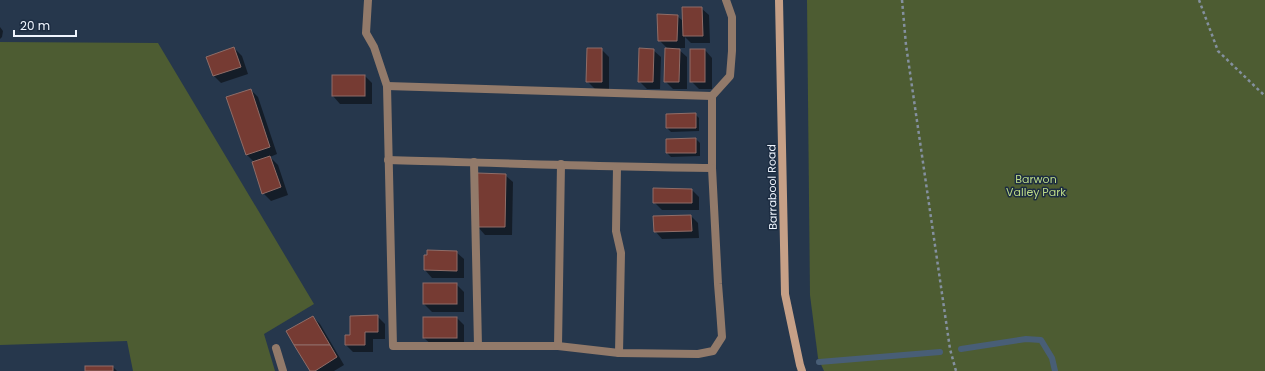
<svg xmlns="http://www.w3.org/2000/svg" width="1265" height="371" font-family="Poppins,sans-serif">
  <style>
    .green { fill: #4d5c32 }
    .shadow { fill: #0007 }
    .lines { fill: none; stroke-linecap: round; stroke-linejoin: round }
    .stream { stroke: #485e76; stroke-width: 6 }
    .building { fill: #763b33; stroke: #8f6d68 }
    .path { stroke: #84909f; stroke-width: 2.5; stroke-dasharray: 3 3; stroke-linecap: butt }
    .lane { stroke: #927a6a; stroke-width: 8 }
    .secondary { stroke: #c6a087; stroke-width: 8 }
    .labels { text-anchor: middle; dominant-baseline: central; stroke-width: 3; stroke-linejoin: round; paint-order: stroke }
    .park-label { font-size: 11px; fill: #bddb87; stroke: #1c2c41 }
    .street-label { font-size: 11px; fill: #eff5fe; stroke: #1c2c41 }
  </style>
  <rect width="100%" height="100%" fill="#26374c"/>
  <g class="green">
    <polygon points="807,0 1265,0 1265,371 824,371 818,358 810,295"/>
    <polygon points="0,42 158,43 314,304 264,334 275,371 133,371 127,341 0,345"/>
  </g>
  <g class="shadow">
    <polygon points="701,8 709,15 710,43 691,43 685,37 685,48 677,48 687,57 687,89 673,89 665,81 668,49 659,40 677,16 683,21"/>
    <polygon points="0,27 3,31 2,37 0,39"/>
    <polygon points="234,48 242,56 248,74 221,83 214,76"/>
    <polygon points="601,49 609,57 609,89 595,89 587,81"/>
    <polygon points="653,50 661,57 660,89 647,89 639,81"/>
    <polygon points="705,50 712,58 712,89 699,89 691,81"/>
    <polygon points="365,76 372,83 372,104 340,104 333,96"/>
    <polygon points="251,90 258,97 277,154 270,157 278,165 288,195 271,201 263,193 255,163 247,155"/>
    <polygon points="695,114 699,118 699,131 671,132 667,128"/>
    <polygon points="696,139 700,143 700,156 671,157 667,153 667,140"/>
    <polygon points="505,175 513,182 512,235 485,235 478,227"/>
    <polygon points="692,190 699,197 699,210 662,210 654,202"/>
    <polygon points="691,216 698,223 699,238 662,239 655,231"/>
    <polygon points="456,252 464,259 464,278 432,278 425,270"/>
    <polygon points="424,284 456,284 464,292 464,312 432,312 424,304"/>
    <polygon points="377,316 385,324 385,339 373,339 373,352 353,352 346,345 351,336"/>
    <polygon points="313,317 320,324 344,365 334,371 311,371"/>
    <polygon points="457,318 464,325 464,345 432,345 424,338"/>
    <polygon points="113,367 117,371 86,371"/>
  </g>
  <g class="lines">
    <g class="stream">
      <polyline points="961,349 1026,339 1041,340 1052,358 1055,371"/>
      <polyline points="819,362 940,352"/>
    </g>
  </g>
  <g class="building">
    <polygon points="682,7 702,7 703,36 683,36"/>
    <polygon points="657,14 678,15 677,41 658,41"/>
    <polygon points="234,47 241,67 213,76 206,57"/>
    <polygon points="587,48 602,48 602,82 586,82"/>
    <polygon points="639,48 654,49 653,82 638,82"/>
    <polygon points="665,48 680,49 679,82 664,82"/>
    <rect x="690" y="49" width="15" height="33"/>
    <rect x="332" y="75" width="33" height="21"/>
    <polygon points="251,89 270,147 246,155 226,97"/>
    <polygon points="696,113 696,128 666,128 666,114"/>
    <polygon points="696,138 696,153 666,153 666,139"/>
    <polygon points="270,156 281,187 262,194 252,162"/>
    <polygon points="477,173 506,174 505,227 477,227"/>
    <polygon points="653,188 692,189 692,203 653,203"/>
    <polygon points="691,215 692,231 654,232 653,216"/>
    <polygon points="427,250 457,251 457,271 424,270 424,255 427,255"/>
    <rect x="423" y="283" width="34" height="21"/>
    <polygon points="378,315 378,332 365,332 365,345 345,345 345,335 350,335 350,316"/>
    <polygon points="313,316 330,345 294,345 286,331"/>
    <rect x="423" y="317" width="34" height="21"/>
    <polygon points="294,345 330,345 337,357 315,371 310,371"/>
    <rect x="85" y="366" width="28" height="5"/>
  </g>
  <g class="lines">
    <g class="path">
      <polyline points="902,0 906,45 950,349 956,371"/>
      <polyline points="1199,0 1218,51 1265,96"/>
    </g>
    <g class="lane">
      <polyline points="368,0 366,33 374,47 387,86 393,346 558,346 619,353 698,354 713,351 722,337 720,309 718,284 712,168 712,96 730,76 732,51 732,17 726,0"/>
      <polyline points="387,86 712,96"/>
      <path d="M388 160C496 163 604 167 712 168"/>
      <polyline points="474,162 478,346"/>
      <polyline points="617,167 616,231 621,253 619,353"/>
      <polyline points="558,346 561,164"/>
      <polyline points="276,348 283,371"/>
    </g>
    <polyline class="secondary" points="779,0 785,294 800,365 802,371"/>
  </g>
  <g class="labels">
    <g class="park-label">
      <text x="1036" y="179">Barwon<tspan x="1036" dy="13">Valley Park</tspan></text>
    </g>
    <g class="street-label">
      <text transform="translate(772 187) rotate(-91)">Barrabool Road</text>
    </g>
  </g>
  <path d="M14 30v6h62v-6" fill="none" stroke="#eff5fe" stroke-width="2"/>
  <text x="20" y="30" font-size="12" fill="#eff5fe" stroke="#1c2c41" stroke-width="3" paint-order="stroke">20 m</text>
</svg>
